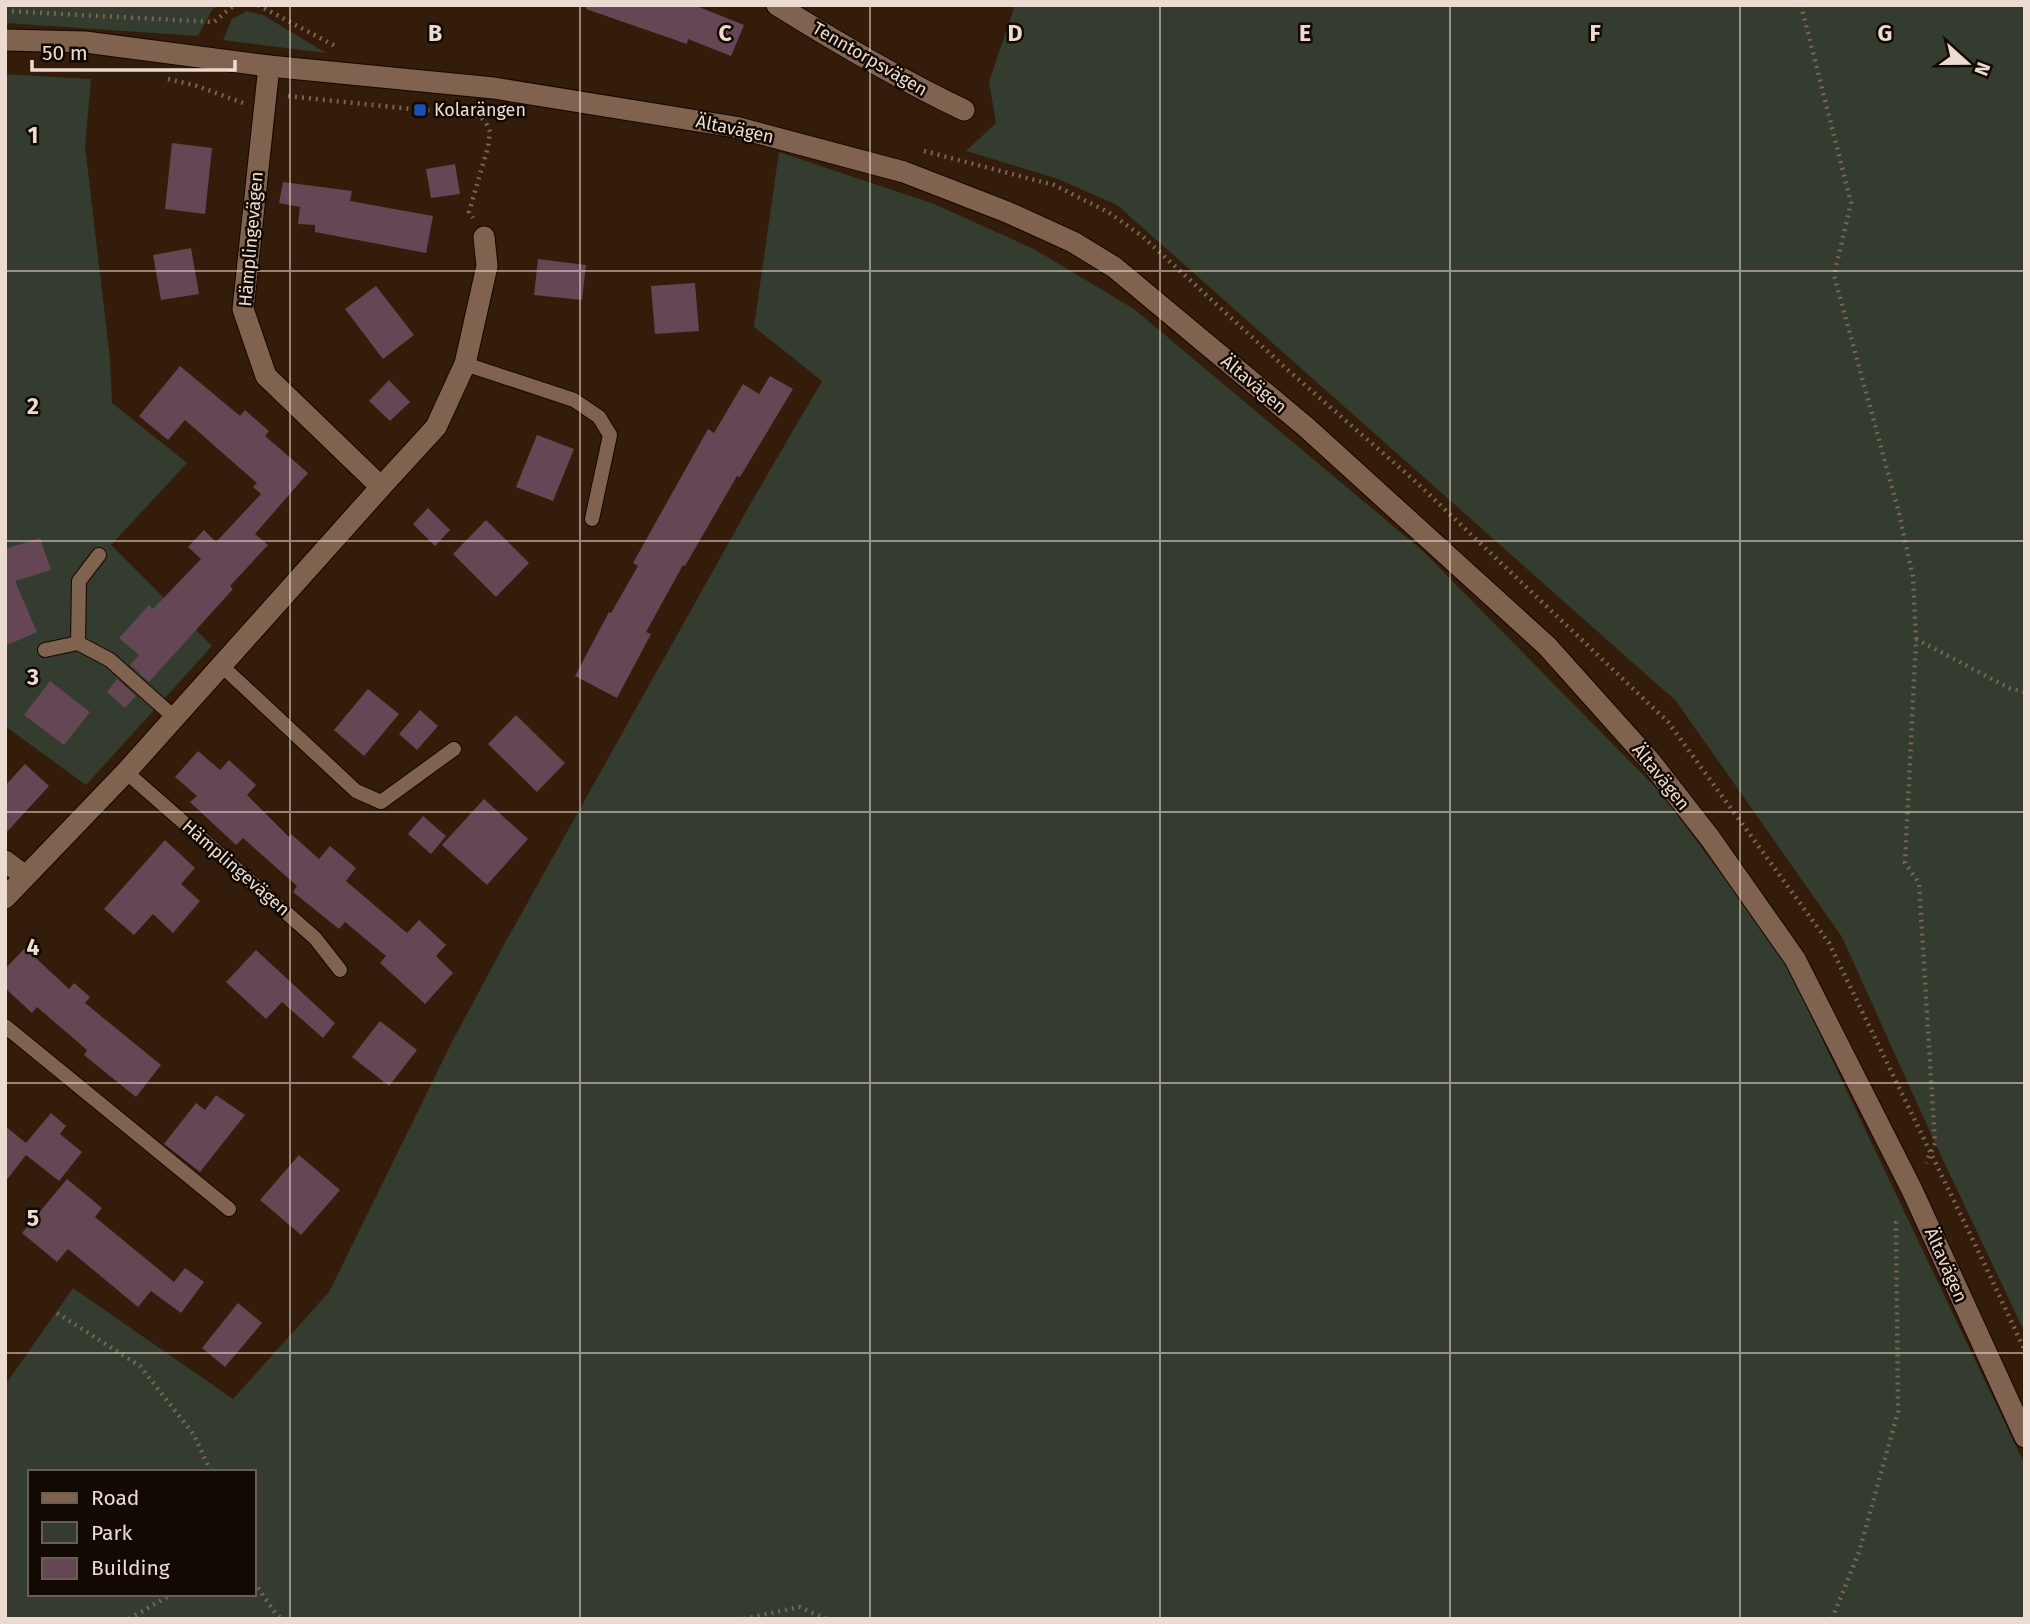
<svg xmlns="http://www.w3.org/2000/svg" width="2030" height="1624" font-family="'Fira Sans',sans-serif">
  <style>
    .green { fill: #333c2e; fill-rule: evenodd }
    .building { fill: #654654 }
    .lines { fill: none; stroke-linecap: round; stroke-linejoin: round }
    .lane-casing { stroke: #190500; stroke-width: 16 }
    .street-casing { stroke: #190500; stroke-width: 23 }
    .secondary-casing { stroke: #190500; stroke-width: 23 }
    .path { stroke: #786454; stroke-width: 4.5; stroke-dasharray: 2 5; stroke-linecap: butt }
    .lane { stroke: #7f634f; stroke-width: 14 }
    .street { stroke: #7f634f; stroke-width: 21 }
    .secondary { stroke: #7f634f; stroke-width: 21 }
    .grid { fill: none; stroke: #ebdbd0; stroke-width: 2; stroke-opacity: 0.55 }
    .transit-dot { fill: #1a4fb4; stroke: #130903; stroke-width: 2.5 }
    .labels { text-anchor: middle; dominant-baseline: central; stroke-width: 5; stroke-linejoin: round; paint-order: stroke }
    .street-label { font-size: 18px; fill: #ebdbd0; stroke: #130903 }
    .poi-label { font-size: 18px; fill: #ebdbd0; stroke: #130903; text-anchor: start }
    .grid-label { font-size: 23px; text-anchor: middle; font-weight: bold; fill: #ebdbd0; stroke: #130903; stroke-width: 5; stroke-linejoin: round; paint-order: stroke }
  </style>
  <rect width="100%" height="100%" fill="#331c09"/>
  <g class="green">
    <polygon points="5,5 218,5 212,10 198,36 5,23"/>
    <polygon points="1015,5 2025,5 2025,1333 1935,1143 1842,937 1676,701 1117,205 1058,179 966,151 996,123 989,82"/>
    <polygon points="247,11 263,15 326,53 223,40 232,19"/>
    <polygon points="5,74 91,79 85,146 110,359 112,403 187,463 111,545 212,646 86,785 5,726"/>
    <path d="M779 152 934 204 1034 249 1134 309 1424 552 1662 794 1784 959 2025 1465V1619H5V1385L73 1288 233 1399 329 1292 452 1042 506 941 752 501 822 381 754 327ZM30 1472H254V1594H30Z"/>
  </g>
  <g class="building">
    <polygon points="586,5 694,5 744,25 731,56 688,39 687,44 586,9"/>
    <polygon points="172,143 212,148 205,214 165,209"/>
    <polygon points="455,164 460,194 431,198 426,169"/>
    <polygon points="283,182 352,191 350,201 433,216 426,253 315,232 315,225 298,224 300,207 279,203"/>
    <polygon points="191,248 199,294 161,300 153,255"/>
    <polygon points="538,259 586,265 582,300 534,295"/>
    <polygon points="695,283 699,331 655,334 651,286"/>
    <polygon points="376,286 414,335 383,359 345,309"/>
    <polygon points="180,366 240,416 245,410 269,431 265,436 308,473 255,534 268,545 230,586 233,589 149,682 130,665 139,655 119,638 149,605 153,609 201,559 188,547 204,530 216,542 261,494 253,487 257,483 185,420 168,440 139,416"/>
    <polygon points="770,376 793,389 740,477 737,476 685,566 683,565 646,632 651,634 617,698 575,676 609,612 611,613 638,566 633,563 708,429 714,433 743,384 759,394"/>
    <polygon points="389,380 410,402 390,421 369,401"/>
    <polygon points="537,435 574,449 553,501 516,487"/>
    <polygon points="428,508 450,530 435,546 413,524"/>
    <polygon points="486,520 529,563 496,597 453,554"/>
    <polygon points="40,538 51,570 15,581 37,632 5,646 5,549"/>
    <polygon points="117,679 136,696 125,708 107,692"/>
    <polygon points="50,681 90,712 64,745 24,715"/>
    <polygon points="368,689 399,714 364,756 334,730"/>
    <polygon points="420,710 438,726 417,750 399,734"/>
    <polygon points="516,715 565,763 537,792 488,744"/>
    <polygon points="198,751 220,770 229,760 256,785 247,795 289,837 291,834 319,859 330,846 356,868 346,881 407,933 419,920 446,945 436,956 453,973 425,1004 380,963 386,956 345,922 339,929 293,892 297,886 243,838 236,845 190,802 197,796 175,777"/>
    <polygon points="25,764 49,786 5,834 5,786"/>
    <polygon points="484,799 528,839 487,885 442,845"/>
    <polygon points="423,816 446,836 431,854 408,834"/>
    <polygon points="165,840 195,868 181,884 200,901 173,933 153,914 134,935 104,909"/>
    <polygon points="25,948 69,989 74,983 90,997 85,1003 161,1065 136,1097 84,1055 87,1050 37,1007 32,1013 5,988 5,969"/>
    <polygon points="256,950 335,1023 323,1038 282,1002 266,1019 226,982"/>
    <polygon points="380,1021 417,1050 389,1086 352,1057"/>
    <polygon points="216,1095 245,1115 200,1172 164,1144 196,1103 205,1110"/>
    <polygon points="51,1113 66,1126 60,1134 82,1152 59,1181 26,1155 5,1182 5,1126 26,1143"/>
    <polygon points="299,1155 340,1190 301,1235 260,1200"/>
    <polygon points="67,1179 102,1208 95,1217 174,1282 185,1268 204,1282 181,1313 151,1291 138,1307 68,1249 57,1262 22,1233"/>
    <polygon points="238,1303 262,1323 225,1367 202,1348"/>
  </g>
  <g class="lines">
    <defs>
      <g id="lane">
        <polyline points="465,364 574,400 599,417 610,435 592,519"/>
        <polyline points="78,643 79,581 99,555"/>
        <polyline points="45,650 78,643 110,660 175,718"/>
        <polyline points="222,666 356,791 381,802 454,749"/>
        <polyline points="126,772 315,938 340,970"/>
        <polyline points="5,1026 229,1209"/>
      </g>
      <g id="street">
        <path d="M777 5C838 43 899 79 964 110"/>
        <polyline points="381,487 436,427 465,364 487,266 484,237"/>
        <polyline points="5,861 25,876"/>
        <polyline points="5,898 126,772 381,487 266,376 243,309 269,66"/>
      </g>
      <polyline id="secondary" points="5,40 85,42 269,66 494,88 735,127 904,172 1007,212 1073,242 1114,267 1306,427 1547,646 1650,761 1710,838 1795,959 1912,1190 2025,1437"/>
    </defs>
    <use href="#lane" class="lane-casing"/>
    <use href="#street" class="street-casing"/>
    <use href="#secondary" class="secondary-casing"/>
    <g class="path">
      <polyline points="258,5 337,47"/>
      <polyline points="1801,5 1851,203 1834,275 1899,513 1913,577 1916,639 1905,863 1919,883 1935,1143 1926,1163"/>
      <polyline points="5,11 214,22 234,5"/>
      <polyline points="168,79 197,86 243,103"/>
      <polyline points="288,96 420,110 464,112 480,116 487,125 490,132 488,147 469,212 473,218"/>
      <polyline points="924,151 1054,185 1108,212 1142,236 1290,372 1416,482 1668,722 1829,943 1985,1265 2025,1351"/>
      <polyline points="1916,639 2009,688 2025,692"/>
      <polyline points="57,1313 140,1366 194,1435 211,1472"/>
      <polyline points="254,1582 276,1614 282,1619"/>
      <polyline points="129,1619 172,1594"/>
      <polyline points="744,1619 799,1607 827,1619"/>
      <polyline points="1832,1619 1859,1552 1898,1412 1896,1223 1899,1218"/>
    </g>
    <use href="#lane" class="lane"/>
    <use href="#street" class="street"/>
    <use href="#secondary" class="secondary"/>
  </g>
  <path class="grid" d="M290 5V1619M580 5V1619M870 5V1619M1160 5V1619M1450 5V1619M1740 5V1619M5 271H2025M5 541H2025M5 812H2025M5 1083H2025M5 1353H2025"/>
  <rect class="transit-dot" x="413" y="103" width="14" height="14" rx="3.5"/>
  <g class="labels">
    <g class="street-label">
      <text transform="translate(870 59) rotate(30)">Tenntorpsvägen</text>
      <text transform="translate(735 129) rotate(12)">Ältavägen</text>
      <text transform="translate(251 239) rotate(-85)">Hämplingevägen</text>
      <text transform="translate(1254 384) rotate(40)">Ältavägen</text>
      <text transform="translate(1661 777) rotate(51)">Ältavägen</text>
      <text transform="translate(236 868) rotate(41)">Hämplingevägen</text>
      <text transform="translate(1946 1265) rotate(66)">Ältavägen</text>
    </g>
    <g class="poi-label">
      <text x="434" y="110">Kolarängen</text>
    </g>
  </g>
  <g class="grid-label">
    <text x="435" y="41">B</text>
    <text x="725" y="41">C</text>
    <text x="1015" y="41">D</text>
    <text x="1305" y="41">E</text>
    <text x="1595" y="41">F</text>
    <text x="1885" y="41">G</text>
    <text x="33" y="143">1</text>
    <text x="33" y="414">2</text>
    <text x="33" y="685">3</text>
    <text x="33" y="955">4</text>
    <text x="33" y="1226">5</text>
  </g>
  <rect width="2030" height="1624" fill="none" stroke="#ebdbd0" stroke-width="14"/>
  <rect x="28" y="1470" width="228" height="126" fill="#130903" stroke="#695d55" stroke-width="2"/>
  <rect x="42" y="1493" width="35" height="10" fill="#7f634f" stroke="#695d55" stroke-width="2"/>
  <text x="91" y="1505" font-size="21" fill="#ebdbd0">Road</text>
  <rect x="42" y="1522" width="35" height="21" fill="#333c2e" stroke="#695d55" stroke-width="2"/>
  <text x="91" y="1540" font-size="21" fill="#ebdbd0">Park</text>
  <rect x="42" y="1558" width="35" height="21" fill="#654654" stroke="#695d55" stroke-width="2"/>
  <text x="91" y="1575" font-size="21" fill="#ebdbd0">Building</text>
  <g transform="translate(1967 63) rotate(111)" stroke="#130903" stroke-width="5" paint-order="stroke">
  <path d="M0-5L12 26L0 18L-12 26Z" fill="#ebdbd0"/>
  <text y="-10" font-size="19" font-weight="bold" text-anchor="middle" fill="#ebdbd0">N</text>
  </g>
  <path d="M32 60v10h203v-10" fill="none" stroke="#ebdbd0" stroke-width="3.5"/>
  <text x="42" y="60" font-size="21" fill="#ebdbd0" stroke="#130903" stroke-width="5" paint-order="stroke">50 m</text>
</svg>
